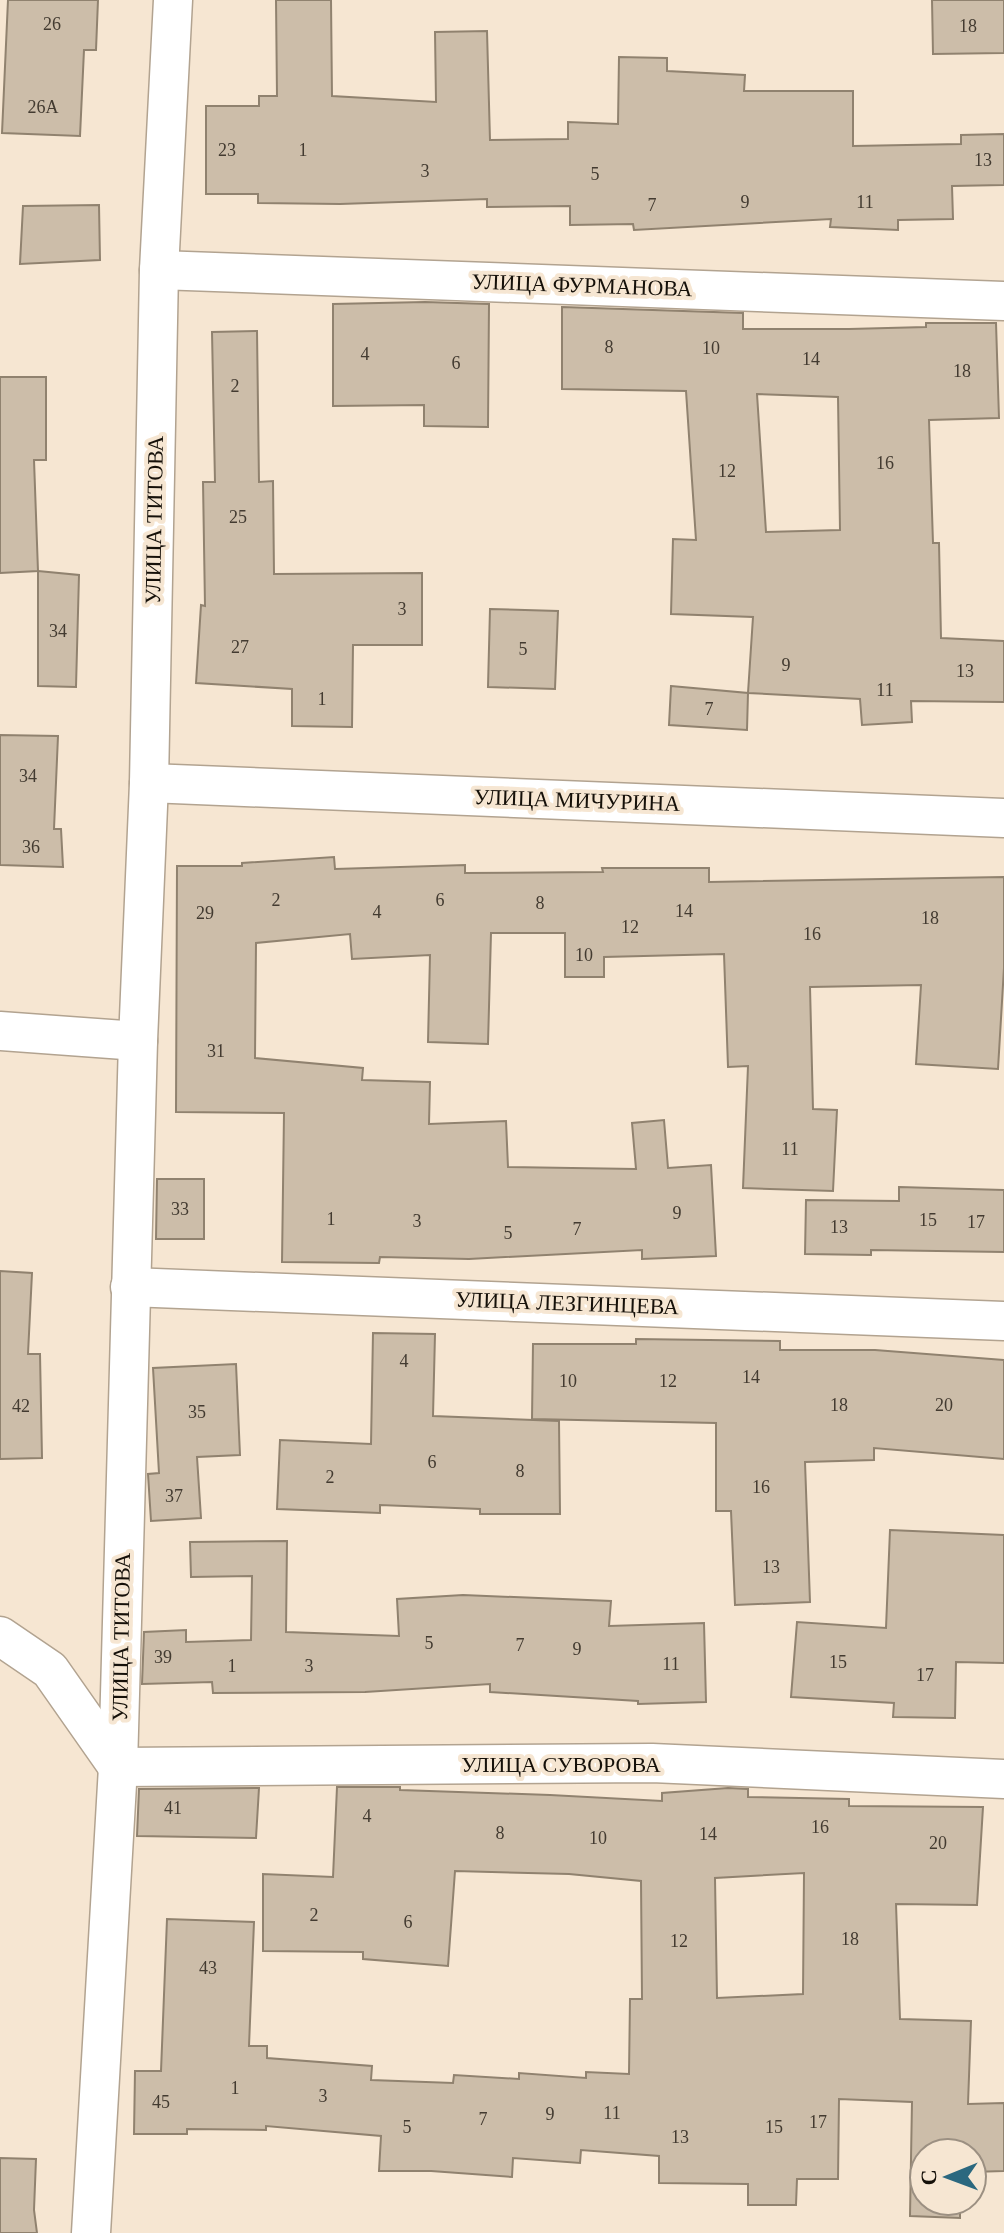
<svg xmlns="http://www.w3.org/2000/svg" width="1004" height="2233" font-family="Georgia,serif">
  <style>
    .building { fill: #ccbda9; stroke: #90826f; stroke-width: 2; fill-rule: evenodd }
    .lines { fill: none; stroke-linecap: round; stroke-linejoin: round }
    .street-casing { stroke: #b2a390; stroke-width: 41 }
    .street { stroke: #fff; stroke-width: 38 }
    .labels { text-anchor: middle; dominant-baseline: central; stroke-width: 8; stroke-linejoin: round; paint-order: stroke }
    .number-label { font-size: 18px; fill: #433b31 }
    .street-label { font-size: 22px; fill: #151009; stroke: #f6e6d2 }
  </style>
  <rect width="100%" height="100%" fill="#f6e6d2"/>
  <g class="building">
    <polygon points="8,0 98,0 96,50 84,50 80,136 2,133"/>
    <polygon points="276,0 331,0 332,96 436,102 435,32 487,31 490,140 568,139 568,122 618,124 619,57 667,58 667,71 745,75 744,91 853,91 853,146 961,144 961,135 1004,134 1004,185 952,186 953,219 898,220 898,230 830,227 831,219 634,230 633,224 570,225 570,206 487,207 487,199 340,204 258,203 258,194 206,194 206,106 259,106 259,96 277,96"/>
    <polygon points="932,0 1004,0 1004,53 933,54"/>
    <polygon points="99,205 100,260 20,264 23,206"/>
    <polygon points="425,302 489,304 488,427 424,426 424,405 333,406 333,304"/>
    <path d="M562 307 743 313V329H849L926 327V323H996L999 418 929 420 933 543H939L941 638 1004 641V702L911 701 912 722 862 725 860 699 748 693 753 617 671 614 673 539 696 540 686 391 562 389ZM757 394 838 397 840 530 766 532Z"/>
    <polygon points="257,331 259,482 273,481 274,574 422,573 422,645 353,645 352,727 292,726 292,689 196,683 201,605 205,606 203,482 215,482 212,332"/>
    <polygon points="0,377 46,377 46,460 34,460 38,571 0,573"/>
    <polygon points="38,571 79,575 76,687 38,686"/>
    <polygon points="490,609 558,611 555,689 488,687"/>
    <polygon points="671,686 748,693 747,730 669,725"/>
    <polygon points="0,735 58,736 54,829 61,829 63,867 0,865"/>
    <polygon points="334,857 335,869 465,865 465,873 603,872 602,868 709,868 709,882 1004,877 1004,968 998,1069 916,1064 921,985 810,987 813,1109 837,1110 833,1191 743,1188 748,1066 728,1067 724,954 604,957 604,977 565,977 565,933 491,933 488,1044 428,1042 430,955 352,959 350,934 256,943 255,1058 363,1068 362,1080 430,1082 429,1124 506,1121 508,1167 636,1169 632,1123 664,1120 668,1168 711,1165 716,1256 642,1259 642,1250 469,1259 380,1257 379,1263 282,1262 284,1113 176,1112 177,866 242,866 242,863"/>
    <polygon points="157,1179 204,1179 204,1239 156,1239"/>
    <polygon points="899,1187 1004,1190 1004,1252 871,1250 871,1255 805,1254 806,1200 899,1201"/>
    <polygon points="0,1271 32,1273 28,1354 40,1354 42,1458 0,1459"/>
    <polygon points="373,1333 435,1334 433,1416 559,1421 560,1514 480,1514 480,1509 380,1505 380,1513 277,1509 280,1440 371,1444"/>
    <polygon points="636,1339 780,1341 780,1350 875,1350 1004,1360 1004,1459 874,1448 874,1460 805,1462 810,1602 735,1605 731,1511 716,1511 716,1423 532,1419 533,1344 636,1344"/>
    <polygon points="236,1364 240,1455 197,1457 201,1518 151,1521 148,1474 159,1473 153,1368"/>
    <polygon points="890,1530 1004,1535 1004,1663 956,1662 955,1718 893,1717 894,1703 791,1697 797,1622 886,1628"/>
    <polygon points="287,1541 286,1632 399,1636 397,1599 463,1595 611,1601 609,1626 704,1623 706,1702 638,1704 638,1701 490,1692 490,1684 365,1692 213,1693 212,1682 142,1684 144,1632 186,1630 186,1642 251,1640 252,1576 191,1577 190,1542"/>
    <path d="M337 1787H400V1790L550 1795 662 1801V1793L728 1788 748 1789V1797L849 1799V1806L983 1807 977 1905 896 1904 900 2019 971 2021 968 2104 1004 2103V2171L972 2172V2153H924V2201H960V2218L910 2216 912 2102 839 2099 838 2179H797L796 2205H748V2184L659 2183V2156L581 2150 580 2163 513 2158 512 2177 431 2171H379L381 2136 266 2126V2130L187 2129V2134H134L135 2071H161L167 1919 254 1922 249 2046H267V2058L372 2066 371 2080 453 2083 454 2075 519 2079V2073L586 2078V2072L629 2074 630 1999H642L641 1881 569 1874 455 1871 448 1966 363 1959V1952L263 1951V1874L333 1877ZM804 1873 803 1994 717 1998 715 1878Z"/>
    <polygon points="259,1788 256,1838 137,1836 139,1789"/>
    <polygon points="0,2158 36,2159 34,2210 37,2233 0,2233"/>
  </g>
  <g class="lines">
    <defs>
      <g id="street">
        <polyline points="159,270 1004,301"/>
        <polyline points="149,783 1004,818"/>
        <polyline points="0,1031 138,1041"/>
        <polyline points="130,1287 1004,1321"/>
        <polyline points="0,1636 50,1670 118,1767 652,1763 1004,1779"/>
        <polyline points="91,2233 118,1767 138,1041 149,783 159,270 173,0"/>
      </g>
    </defs>
    <use href="#street" class="street-casing"/>
    <use href="#street" class="street"/>
  </g>
  <g class="labels">
    <g class="number-label">
      <text x="52" y="24">26</text>
      <text x="968" y="26">18</text>
      <text x="43" y="107">26А</text>
      <text x="227" y="150">23</text>
      <text x="303" y="150">1</text>
      <text x="983" y="160">13</text>
      <text x="425" y="171">3</text>
      <text x="595" y="174">5</text>
      <text x="745" y="202">9</text>
      <text x="865" y="202">11</text>
      <text x="652" y="205">7</text>
      <text x="609" y="347">8</text>
      <text x="711" y="348">10</text>
      <text x="365" y="354">4</text>
      <text x="811" y="359">14</text>
      <text x="456" y="363">6</text>
      <text x="962" y="371">18</text>
      <text x="235" y="386">2</text>
      <text x="885" y="463">16</text>
      <text x="727" y="471">12</text>
      <text x="238" y="517">25</text>
      <text x="402" y="609">3</text>
      <text x="58" y="631">34</text>
      <text x="240" y="647">27</text>
      <text x="523" y="649">5</text>
      <text x="786" y="665">9</text>
      <text x="965" y="671">13</text>
      <text x="885" y="690">11</text>
      <text x="322" y="699">1</text>
      <text x="709" y="709">7</text>
      <text x="28" y="776">34</text>
      <text x="31" y="847">36</text>
      <text x="276" y="900">2</text>
      <text x="440" y="900">6</text>
      <text x="540" y="903">8</text>
      <text x="684" y="911">14</text>
      <text x="377" y="912">4</text>
      <text x="205" y="913">29</text>
      <text x="930" y="918">18</text>
      <text x="630" y="927">12</text>
      <text x="812" y="934">16</text>
      <text x="584" y="955">10</text>
      <text x="216" y="1051">31</text>
      <text x="790" y="1149">11</text>
      <text x="180" y="1209">33</text>
      <text x="677" y="1213">9</text>
      <text x="331" y="1219">1</text>
      <text x="928" y="1220">15</text>
      <text x="417" y="1221">3</text>
      <text x="976" y="1222">17</text>
      <text x="839" y="1227">13</text>
      <text x="577" y="1229">7</text>
      <text x="508" y="1233">5</text>
      <text x="404" y="1361">4</text>
      <text x="751" y="1377">14</text>
      <text x="568" y="1381">10</text>
      <text x="668" y="1381">12</text>
      <text x="839" y="1405">18</text>
      <text x="944" y="1405">20</text>
      <text x="21" y="1406">42</text>
      <text x="197" y="1412">35</text>
      <text x="432" y="1462">6</text>
      <text x="520" y="1471">8</text>
      <text x="330" y="1477">2</text>
      <text x="761" y="1487">16</text>
      <text x="174" y="1496">37</text>
      <text x="771" y="1567">13</text>
      <text x="429" y="1643">5</text>
      <text x="520" y="1645">7</text>
      <text x="577" y="1649">9</text>
      <text x="163" y="1657">39</text>
      <text x="838" y="1662">15</text>
      <text x="671" y="1664">11</text>
      <text x="232" y="1666">1</text>
      <text x="309" y="1666">3</text>
      <text x="925" y="1675">17</text>
      <text x="173" y="1808">41</text>
      <text x="367" y="1816">4</text>
      <text x="820" y="1827">16</text>
      <text x="500" y="1833">8</text>
      <text x="708" y="1834">14</text>
      <text x="598" y="1838">10</text>
      <text x="938" y="1843">20</text>
      <text x="314" y="1915">2</text>
      <text x="408" y="1922">6</text>
      <text x="850" y="1939">18</text>
      <text x="679" y="1941">12</text>
      <text x="208" y="1968">43</text>
      <text x="235" y="2088">1</text>
      <text x="323" y="2096">3</text>
      <text x="161" y="2102">45</text>
      <text x="612" y="2113">11</text>
      <text x="550" y="2114">9</text>
      <text x="483" y="2119">7</text>
      <text x="818" y="2122">17</text>
      <text x="407" y="2127">5</text>
      <text x="774" y="2127">15</text>
      <text x="680" y="2137">13</text>
    </g>
    <g class="street-label">
      <text transform="translate(582 285) rotate(2)">УЛИЦА ФУРМАНОВА</text>
      <text transform="translate(154 520) rotate(-89)">УЛИЦА ТИТОВА</text>
      <text transform="translate(577 800) rotate(2)">УЛИЦА МИЧУРИНА</text>
      <text transform="translate(567 1303) rotate(2)">УЛИЦА ЛЕЗГИНЦЕВА</text>
      <text transform="translate(121 1637) rotate(-89)">УЛИЦА ТИТОВА</text>
      <text x="561" y="1764">УЛИЦА СУВОРОВА</text>
    </g>
  </g>
  <g transform="translate(948 2177) rotate(269)"><circle r="38" fill="#f6e6d2" stroke="#9c9082" stroke-width="2"/>
  <path d="M0-6L14 30L0 20L-14 30Z" fill="#2b687f"/>
  <text y="-12" font-size="22" font-weight="bold" text-anchor="middle" fill="#151009">С</text>
  </g>
</svg>
